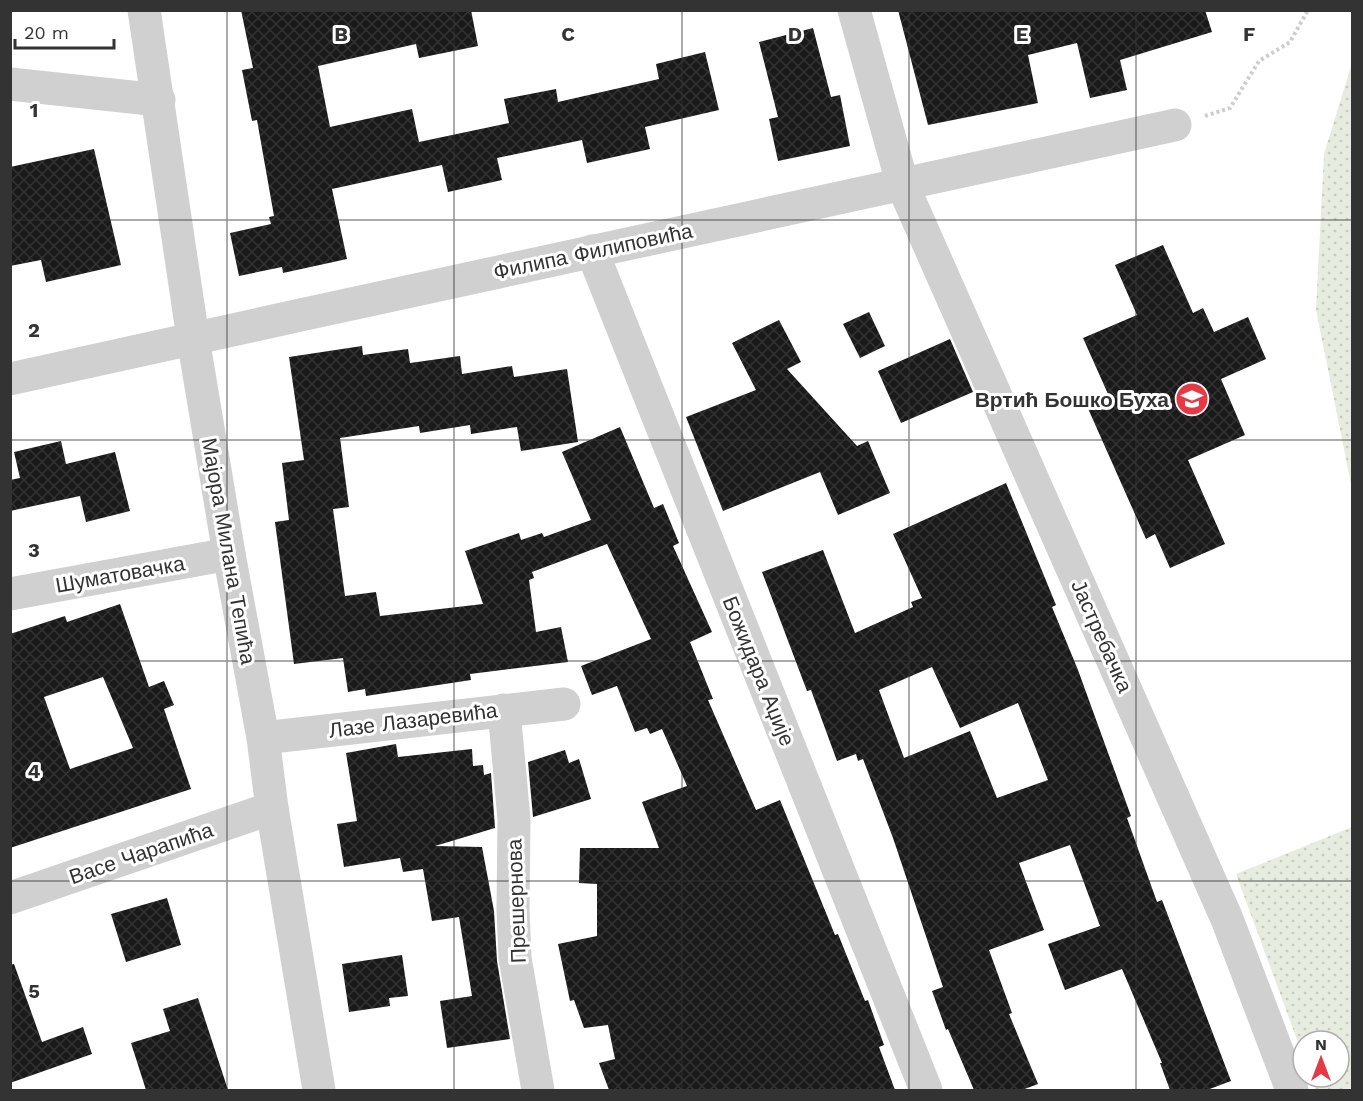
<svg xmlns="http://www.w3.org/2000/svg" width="1363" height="1101" font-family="'Work Sans',sans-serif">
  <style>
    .grass { fill: url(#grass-dots) }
    .building { fill: url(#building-cross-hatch); fill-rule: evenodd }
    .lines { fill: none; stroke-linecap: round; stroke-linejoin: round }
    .path { stroke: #cdcdcd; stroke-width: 4; stroke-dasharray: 3 3; stroke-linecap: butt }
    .street { stroke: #d0d0d0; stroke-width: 33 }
    .grid { fill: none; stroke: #333; stroke-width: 1.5; stroke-opacity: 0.55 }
    .labels { text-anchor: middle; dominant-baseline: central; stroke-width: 6; stroke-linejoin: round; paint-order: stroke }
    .street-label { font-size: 21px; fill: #333; stroke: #fff }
    .poi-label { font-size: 21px; font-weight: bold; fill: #333; stroke: #fff; text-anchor: end }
    .grid-label { font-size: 20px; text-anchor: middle; font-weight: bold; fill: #333; stroke: #fff; stroke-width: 6; stroke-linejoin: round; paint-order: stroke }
  </style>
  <defs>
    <pattern id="grass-dots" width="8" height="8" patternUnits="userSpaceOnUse" patternTransform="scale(1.5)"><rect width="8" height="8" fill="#e6ecdf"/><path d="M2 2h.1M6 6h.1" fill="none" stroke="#c6cbc0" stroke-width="1.8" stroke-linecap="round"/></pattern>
    <pattern id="building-cross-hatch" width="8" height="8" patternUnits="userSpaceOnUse" patternTransform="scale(1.5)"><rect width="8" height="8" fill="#1a1a1a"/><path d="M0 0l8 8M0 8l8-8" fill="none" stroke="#333"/></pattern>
  </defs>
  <rect width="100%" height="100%" fill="#fff"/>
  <g class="grass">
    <polygon points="1352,63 1352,489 1316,310 1324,154"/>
    <polygon points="1352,827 1352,1090 1316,1090 1311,1077 1339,1077 1339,1041 1303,1041 1303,1056 1236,874"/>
  </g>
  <g class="building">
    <polygon points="241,10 471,10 478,46 419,58 416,44 318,66 330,127 412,109 419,142 509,123 504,99 556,89 558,102 659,79 656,64 705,52 719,110 645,127 650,149 587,163 582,140 497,158 502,180 448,192 442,165 332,189 347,259 283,273 282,267 239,276 230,233 271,224 269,217 274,216 257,120 252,121 242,70 253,68"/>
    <polygon points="898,10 1205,10 1212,32 1120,60 1127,90 1090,98 1077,43 1028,55 1038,103 928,125"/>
    <polygon points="813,28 831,97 840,95 850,146 778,161 769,119 778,117 759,42"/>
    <polygon points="94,149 121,265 46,282 41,260 10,266 10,167"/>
    <polygon points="1163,245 1193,313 1203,308 1214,332 1248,317 1266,359 1221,379 1245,435 1188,460 1225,544 1170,568 1155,534 1146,539 1086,404 1108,394 1083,338 1137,315 1115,265"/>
    <polygon points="869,312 885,346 860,358 843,324"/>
    <polygon points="779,320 801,362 787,369 857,446 868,441 890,493 838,515 820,472 723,511 686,417 756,390 732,343"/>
    <polygon points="950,339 973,392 901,423 878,371"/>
    <polygon points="362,346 363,355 408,349 410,363 460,356 462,374 512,366 514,377 567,369 578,442 521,451 517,427 471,434 470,425 420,433 419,426 340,438 349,507 333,509 345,596 376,592 380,616 483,604 465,551 519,533 521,540 542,533 544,537 591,520 562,452 620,427 654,508 663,504 679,543 673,546 712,632 690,642 713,699 708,700 756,810 780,800 835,935 838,934 865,1001 868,1000 884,1045 879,1047 895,1090 609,1090 599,1063 615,1059 608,1025 584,1028 574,1000 570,1001 558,944 597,936 597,884 579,883 580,848 659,848 642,802 687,786 662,729 650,734 647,728 635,732 617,686 592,695 581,666 651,639 607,544 532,572 534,578 529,580 536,632 561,627 568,662 470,674 471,680 366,696 365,689 348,692 343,658 294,664 275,522 289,520 282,463 304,460 289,357"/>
    <polygon points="61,441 66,464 115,452 130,511 86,522 80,496 10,511 10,480 20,478 14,452"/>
    <path d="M1006 483 1056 605 1052 607 1078 670 1131 816 1127 818 1157 902 1162 900 1231 1081 1207 1090H1170L1160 1063H1162L1122 969 1065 990 1048 944 1100 926 1070 845 1019 863 1044 930 989 950 1012 1013 1009 1014 1038 1084 1022 1090H974L948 1029 946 1030 932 991 943 987 893 838 863 759 858 761 856 754 837 761 811 690 807 691 762 572 823 550 855 633 913 607 911 602 922 598 893 534ZM932 667 960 728 1018 703 1048 780 997 798 970 731 904 758 879 690Z"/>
    <path d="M120 604 149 687 164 681 174 705 164 709 191 789 10 848V634L65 616 67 622ZM103 677 133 748 70 769 44 697Z"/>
    <polygon points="396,744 398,757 472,749 473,766 483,765 484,775 491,773 495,828 435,846 482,847 494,911 497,961 510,1039 447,1048 440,1001 472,996 459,917 432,921 423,869 403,872 400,858 344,867 337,824 357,821 346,753"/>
    <polygon points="565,750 569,763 579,759 591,799 533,817 528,762"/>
    <polygon points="167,898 181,945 126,962 111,914"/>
    <polygon points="402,955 408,996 389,998 390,1006 349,1012 342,964"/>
    <polygon points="14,964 42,1042 83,1027 92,1054 10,1083 10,965"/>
    <polygon points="198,998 228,1090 146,1090 131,1043 170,1031 163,1009"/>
  </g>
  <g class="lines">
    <polyline class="path" points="1205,116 1230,108 1259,61 1290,42 1308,10"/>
    <g class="street">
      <polyline points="144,10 193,338 229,554 263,738 272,808 319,1090"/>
      <polyline points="854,10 903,186 1227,919 1292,1090"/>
      <polyline points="10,84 159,100"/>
      <polyline points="592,251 926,1090"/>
      <path d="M10 379C398 292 788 212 1175 125"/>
      <polyline points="10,594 229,554"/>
      <polyline points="504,710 514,819 513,909 515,958 538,1090"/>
      <polyline points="263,738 564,704"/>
      <polyline points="10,898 272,808"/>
    </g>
  </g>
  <path class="grid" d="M227 10V1090M454 10V1090M682 10V1090M909 10V1090M1136 10V1090M10 220H1352M10 440H1352M10 661H1352M10 881H1352"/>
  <defs>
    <symbol id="school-disc" viewBox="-11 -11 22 22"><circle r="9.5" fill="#e63946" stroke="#fff"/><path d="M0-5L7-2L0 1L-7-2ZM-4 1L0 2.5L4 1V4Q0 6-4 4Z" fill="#fff"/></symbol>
  </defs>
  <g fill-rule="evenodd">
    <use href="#school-disc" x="1173" y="380" width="38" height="38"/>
  </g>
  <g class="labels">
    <g class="street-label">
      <text transform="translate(593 251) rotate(-12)">Филипа Филиповића</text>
      <text transform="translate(229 551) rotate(80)">Мајора Милана Тепића</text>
      <text transform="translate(120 574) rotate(-10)">Шуматовачка</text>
      <text transform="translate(1102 636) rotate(66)">Јастребачка</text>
      <text transform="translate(759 671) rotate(68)">Божидара Аџије</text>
      <text transform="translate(413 720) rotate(-7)">Лазе Лазаревића</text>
      <text transform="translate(141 853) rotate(-19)">Васе Чарапића</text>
      <text transform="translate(516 901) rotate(-92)">Прешернова</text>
    </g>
    <g class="poi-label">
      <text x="1169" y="399">Вртић Бошко Буха</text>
    </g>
  </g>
  <g class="grid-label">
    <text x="341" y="41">B</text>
    <text x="568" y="41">C</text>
    <text x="795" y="41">D</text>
    <text x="1022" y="41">E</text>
    <text x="1249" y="41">F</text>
    <text x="34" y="117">1</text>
    <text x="34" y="337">2</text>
    <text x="34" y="557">3</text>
    <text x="34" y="778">4</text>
    <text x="34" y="998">5</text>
  </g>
  <rect width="1363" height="1101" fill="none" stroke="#333333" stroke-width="24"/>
  <g transform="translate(1321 1059)"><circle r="28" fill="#ffffff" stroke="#adadad" stroke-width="1.5"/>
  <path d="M0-4.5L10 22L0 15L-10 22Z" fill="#e63946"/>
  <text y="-9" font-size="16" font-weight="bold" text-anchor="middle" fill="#333333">N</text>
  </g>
  <path d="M15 39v9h99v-9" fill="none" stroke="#333333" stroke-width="3"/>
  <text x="24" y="39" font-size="18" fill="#333333" stroke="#ffffff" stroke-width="4.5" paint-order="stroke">20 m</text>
</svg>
